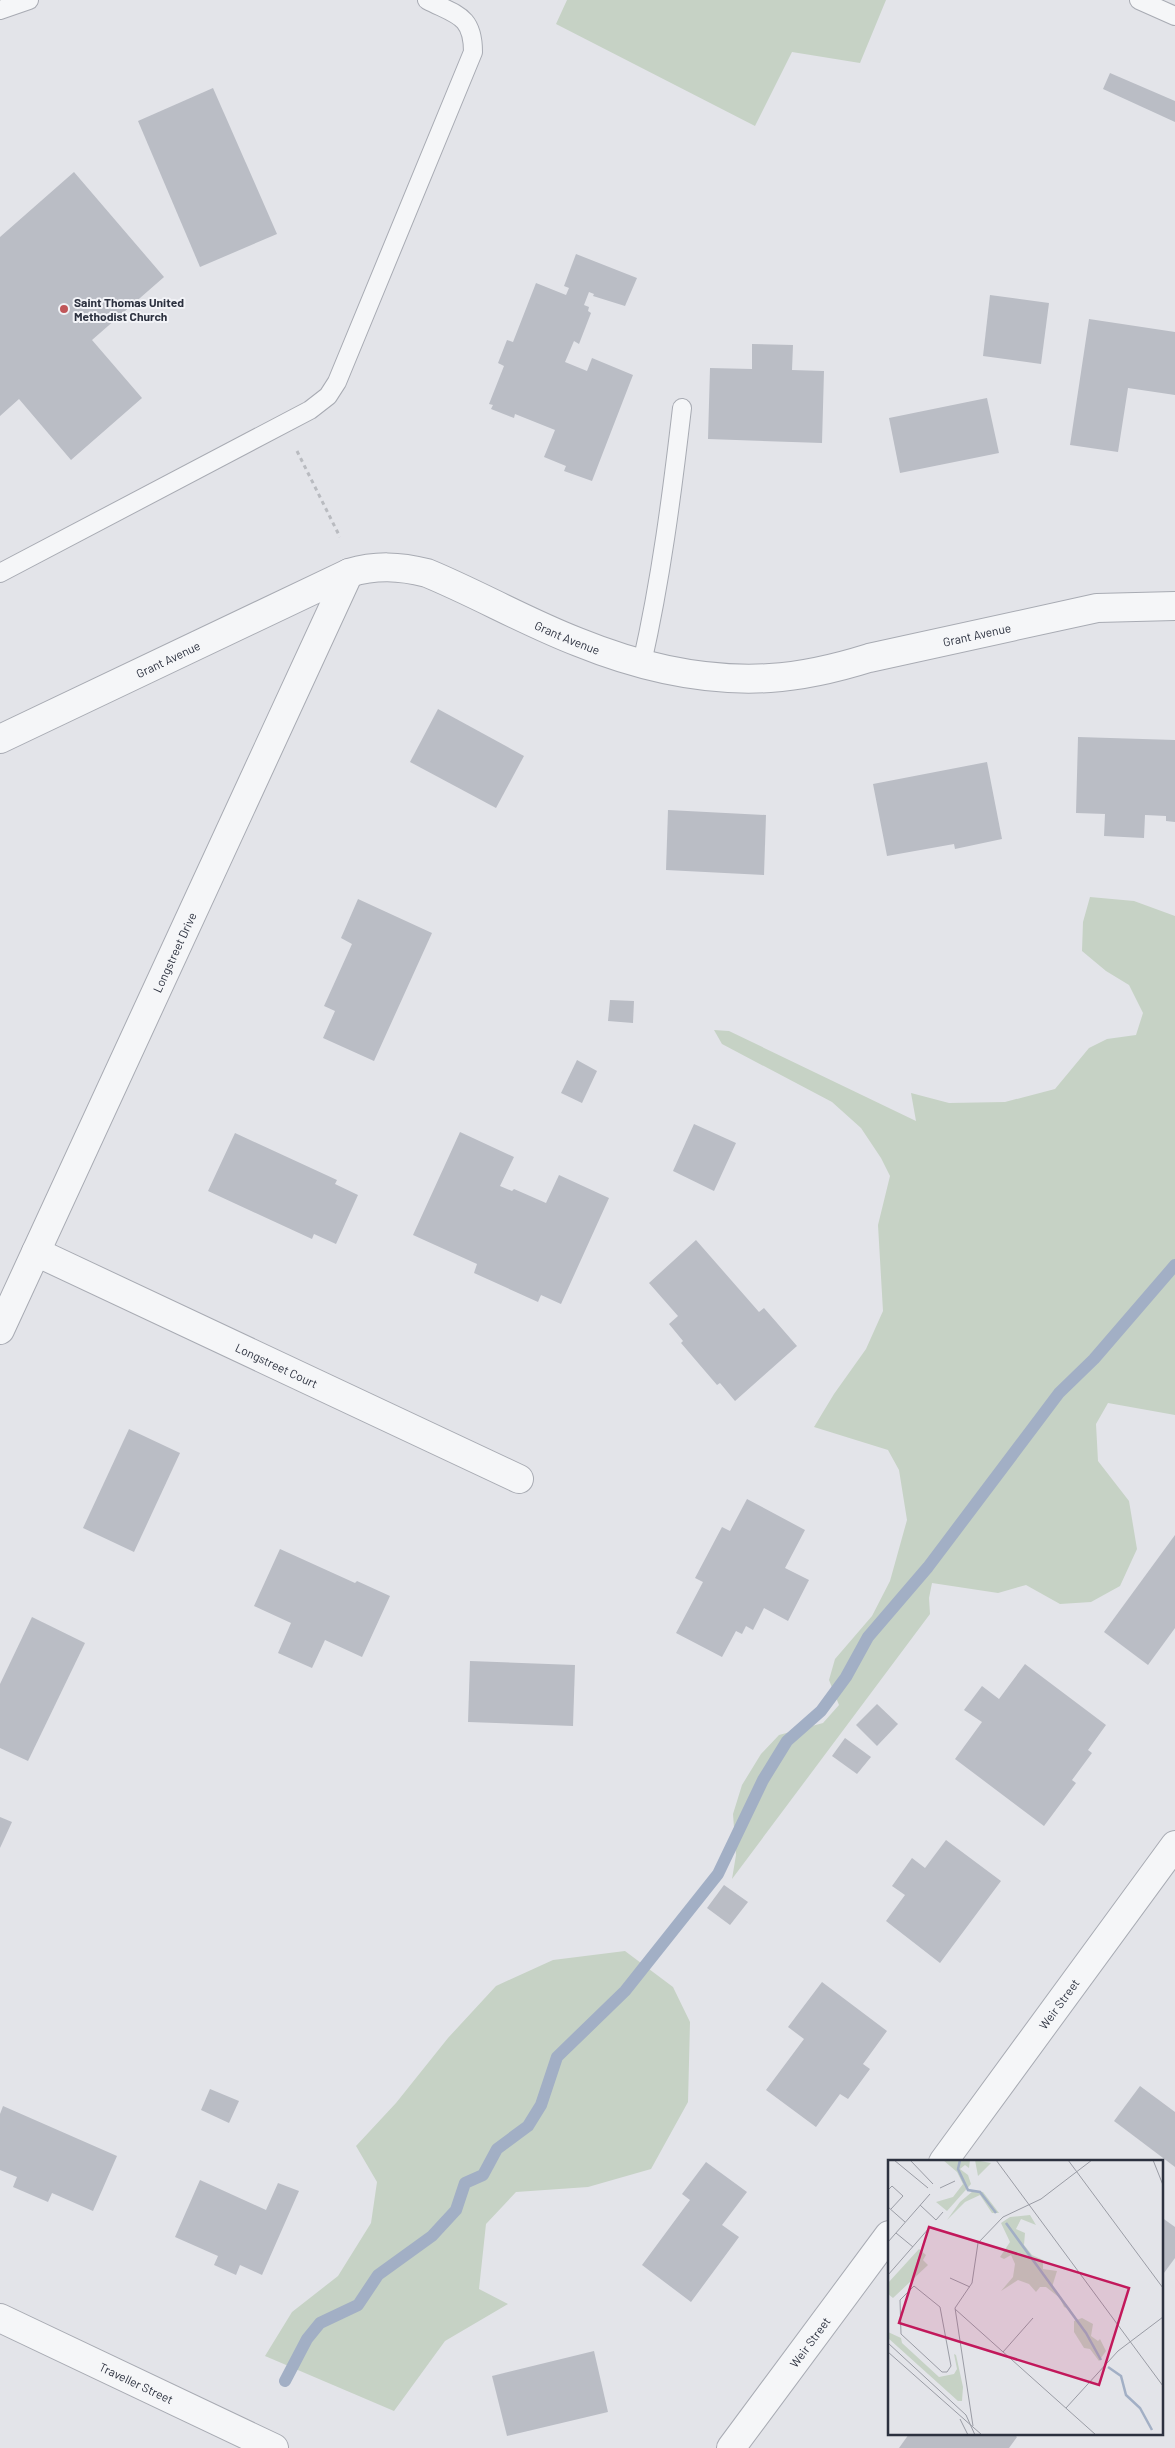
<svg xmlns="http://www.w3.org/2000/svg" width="1175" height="2448" font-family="Barlow,sans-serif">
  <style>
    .green { fill: #c6d2c5 }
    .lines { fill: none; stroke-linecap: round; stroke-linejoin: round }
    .stream { stroke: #a2afc5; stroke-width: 12 }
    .building { fill: #babdc5 }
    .lane-casing { stroke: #a8abb3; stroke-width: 20 }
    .street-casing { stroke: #a8abb3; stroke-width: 30 }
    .path { stroke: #b9bbc0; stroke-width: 3; stroke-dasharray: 4 4; stroke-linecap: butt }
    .lane { stroke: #f5f6f8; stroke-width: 18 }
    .street { stroke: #f5f6f8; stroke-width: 28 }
    .poi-dot { fill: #c05659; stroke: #f2f3f7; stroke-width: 2 }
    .labels { text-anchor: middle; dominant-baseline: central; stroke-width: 4; stroke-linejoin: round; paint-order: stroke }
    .poi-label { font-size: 12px; font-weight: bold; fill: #2c313f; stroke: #f2f3f7; text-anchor: start }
    .street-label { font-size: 12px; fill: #2c313f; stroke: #f2f3f7 }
    .inset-river { fill: none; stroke: #a2afc5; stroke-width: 2.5 }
    .inset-road { fill: none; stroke: #9a9ca5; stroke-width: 1 }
    .view { fill: #c2185b; fill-opacity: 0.15; stroke: #c2185b; stroke-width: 2.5 }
    .inset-edge { fill: none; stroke: #2c313f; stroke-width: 2.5 }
  </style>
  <rect width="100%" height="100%" fill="#e3e4e9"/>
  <g class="green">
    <polygon points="567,0 886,0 860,63 792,52 755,126 556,24"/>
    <polygon points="1090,897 1134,901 1175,916 1175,1415 1108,1403 1096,1424 1098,1461 1129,1501 1137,1549 1120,1586 1091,1602 1060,1604 1026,1585 998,1593 932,1583 929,1598 930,1614 732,1879 736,1855 733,1814 742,1785 761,1754 779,1735 823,1723 839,1705 829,1680 835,1659 872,1616 890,1581 907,1520 899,1470 888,1450 814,1427 834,1394 866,1349 883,1311 878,1225 890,1176 881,1158 861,1128 832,1102 722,1044 714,1030 729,1031 916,1121 911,1093 949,1103 1005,1102 1055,1089 1089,1048 1107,1039 1136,1035 1143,1013 1129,985 1106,971 1082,951 1083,922"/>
    <polygon points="625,1951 673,1987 690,2022 688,2102 651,2169 588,2187 516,2192 486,2224 479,2289 508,2304 445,2341 394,2411 265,2356 292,2312 338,2276 371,2223 377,2182 356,2146 396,2103 448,2038 496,1986 553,1960"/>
  </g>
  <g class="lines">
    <polyline class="stream" points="285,2381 307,2339 320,2323 358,2305 378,2275 432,2236 456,2210 465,2183 483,2175 497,2149 528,2126 541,2105 557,2057 625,1991 718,1874 763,1780 787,1741 821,1711 846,1677 868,1637 928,1567 1059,1393 1094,1359 1175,1265"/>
  </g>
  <g class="building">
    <polygon points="1110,73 1175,101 1175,122 1103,89"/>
    <polygon points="213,88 277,234 200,267 138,121"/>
    <polygon points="74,172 164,277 92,340 142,398 71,460 19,399 0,416 0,237"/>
    <polygon points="576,254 637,278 625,306 593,296 594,294 589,292 584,305 589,307 588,311 591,313 579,344 574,341 565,362 587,371 592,358 633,375 592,481 564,471 566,466 544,457 555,430 515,414 514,418 491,409 493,405 489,404 504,366 498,363 507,340 513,342 536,283 566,295 569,288 564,286"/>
    <polygon points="990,295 1049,303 1041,364 983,356"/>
    <polygon points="1089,319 1175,332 1175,395 1128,388 1118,452 1070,445"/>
    <polygon points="752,344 793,345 792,370 824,371 822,443 708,439 710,368 752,369"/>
    <polygon points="987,398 999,453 900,473 889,418"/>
    <polygon points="438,709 524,756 496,808 410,762"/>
    <polygon points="1078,737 1175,740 1175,822 1166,821 1166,816 1145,815 1144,838 1104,836 1105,814 1076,813"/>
    <polygon points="987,762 1002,839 955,849 954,844 887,856 873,784"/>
    <polygon points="668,810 766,815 764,875 666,870"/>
    <polygon points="358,899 432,933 374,1061 323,1038 335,1011 324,1006 352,944 341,938"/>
    <polygon points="610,1000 634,1001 633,1023 608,1021"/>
    <polygon points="577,1060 597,1071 582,1103 561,1093"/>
    <polygon points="694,1124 736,1143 714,1191 673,1171"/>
    <polygon points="460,1132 514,1157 500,1186 512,1191 514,1189 546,1203 559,1175 609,1198 561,1304 541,1295 538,1302 474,1273 477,1264 413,1235"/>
    <polygon points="235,1133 337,1180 335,1184 358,1195 336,1244 314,1234 312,1239 208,1191"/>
    <polygon points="696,1240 759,1312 764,1308 797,1346 735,1401 720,1383 717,1385 681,1343 683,1341 669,1324 678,1316 649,1283"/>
    <polygon points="129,1429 180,1453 134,1552 83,1528"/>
    <polygon points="747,1499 805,1530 785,1568 809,1580 788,1621 764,1608 753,1630 746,1626 742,1634 736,1631 722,1657 676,1633 703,1582 695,1578 722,1527 730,1531"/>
    <polygon points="1175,1535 1175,1628 1148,1665 1104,1632"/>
    <polygon points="280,1549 355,1583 357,1581 390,1596 362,1657 325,1640 312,1668 278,1653 291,1623 254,1606"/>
    <polygon points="32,1617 85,1643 28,1761 0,1748 0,1684"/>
    <polygon points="470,1661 575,1665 573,1726 468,1722"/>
    <polygon points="1025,1664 1106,1725 1088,1750 1092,1753 1072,1780 1076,1783 1044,1826 955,1759 982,1722 964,1710 982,1686 999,1699"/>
    <polygon points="877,1704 898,1724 877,1746 856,1725"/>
    <polygon points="845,1738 871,1757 857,1774 832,1756"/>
    <polygon points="0,1817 12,1822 0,1848"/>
    <polygon points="946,1840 1001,1881 940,1963 886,1921 905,1895 892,1886 912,1858 925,1868"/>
    <polygon points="724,1885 748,1902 730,1925 707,1908"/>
    <polygon points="822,1982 887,2031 863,2064 870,2069 848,2099 840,2094 816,2127 766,2090 804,2039 788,2027"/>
    <polygon points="1140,2086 1175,2112 1175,2167 1114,2121"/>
    <polygon points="210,2089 239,2101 229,2123 201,2110"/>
    <polygon points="3,2106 117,2156 93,2211 52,2193 48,2202 13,2187 17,2177 0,2170 0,2114"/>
    <polygon points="706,2162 747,2192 722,2225 739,2237 691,2302 642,2265 690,2200 682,2194"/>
    <polygon points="200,2180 266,2210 278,2183 299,2191 262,2275 240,2265 236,2275 214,2265 218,2256 175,2237"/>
    <polygon points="1161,2217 1175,2227 1175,2258 1161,2277"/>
    <polygon points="594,2351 608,2412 507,2436 492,2376"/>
    <polygon points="909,2434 1014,2434 1017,2437 1009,2448 899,2448"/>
  </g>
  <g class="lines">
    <defs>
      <g id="lane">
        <polyline points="1139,0 1175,16"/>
        <polyline points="0,10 29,0"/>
        <path d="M0 573 310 410 328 396 337 382 473 52C473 15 456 15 427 0"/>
        <path d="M642 663C661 579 672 494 682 408"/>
      </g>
      <g id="street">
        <path id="s1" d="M0 739 349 573C376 565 399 566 427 573 478 594 526 622 578 642 637 666 705 682 770 678 803 676 837 668 869 658L1097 608 1175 606"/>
        <path id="s2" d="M36 1252 519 1479"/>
        <path id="s3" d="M0 1330 349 573"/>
        <path id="s4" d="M943 2162 1175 1845"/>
        <path id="s5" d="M0 2318 274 2448"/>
        <path id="s6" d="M731 2448 889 2235"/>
      </g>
    </defs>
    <use href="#lane" class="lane-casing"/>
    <use href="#street" class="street-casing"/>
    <polyline class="path" points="297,451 340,537"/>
    <use href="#lane" class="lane"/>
    <use href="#street" class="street"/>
  </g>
  <circle class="poi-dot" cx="64" cy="309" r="5"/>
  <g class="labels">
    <g class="poi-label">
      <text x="74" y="302">Saint Thomas United<tspan x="74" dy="14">Methodist Church</tspan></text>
    </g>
    <g class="street-label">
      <text stroke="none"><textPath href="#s1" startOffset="1040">Grant Avenue</textPath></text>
      <text stroke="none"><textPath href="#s1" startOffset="620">Grant Avenue</textPath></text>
      <text stroke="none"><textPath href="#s1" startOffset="186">Grant Avenue</textPath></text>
      <text stroke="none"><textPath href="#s3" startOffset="416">Longstreet Drive</textPath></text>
      <text stroke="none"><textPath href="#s2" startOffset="266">Longstreet Court</textPath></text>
      <text stroke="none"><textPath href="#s4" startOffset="196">Weir Street</textPath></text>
      <text stroke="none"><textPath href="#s6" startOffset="132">Weir Street</textPath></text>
      <text stroke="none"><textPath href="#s5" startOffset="151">Traveller Street</textPath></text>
    </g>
  </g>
  <g transform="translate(888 2160)">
    <rect width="275" height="275" fill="#e3e4e9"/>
    <path d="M55 0H82L81 8 77 5 72 9 80 15 83 24 59 51 48 42 65 37 75 24 69 12ZM87 0 103 3 90 16ZM85 31 95 32 111 53H104L92 35 77 42 59 60 72 42ZM142 55 148 65 133 59 128 69 137 73 136 85 144 95 155 100V109L169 111 164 127 183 150 176 147 172 138 158 127H152L148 132 141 124 130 120 113 131 125 117 127 104 123 95 116 99 112 97 122 82 113 63 122 57ZM31 89 38 95 35 100 40 105 5 138 0 134V123ZM194 158 205 164 203 176 210 181 212 179 218 191 211 201 202 189 196 188 186 172V161ZM0 172 13 178 14 183 51 217 66 214 69 209 66 194 68 195 75 227 74 241H70L0 178Z" fill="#c6d2c5"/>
    <path class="inset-river" d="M72 0 70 9 80 30 92 32 108 53M118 63 198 173 213 200M220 207 233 216 238 235 252 248 264 270"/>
    <path class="inset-road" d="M6 0 40 28M22 0 45 24M108 0 275 226M180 0 275 128M265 0 275 25M52 28 67 21M0 30 4 26 15 36 3 49M32 45 48 60 55 52M0 47 17 62M8 73 25 87M0 82 42 34M0 115 42 67M62 118 82 127M26 126 52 147 63 206 59 212H54L13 174 12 140ZM67 149 208 275M0 183 78 255 87 275M0 192 94 275M115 192 145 158M178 248 230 191 275 157M72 259 80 275M85 266 67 148 84 123 90 83 115 57 153 39 204 0"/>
    <path class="view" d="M41 67 241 128 211 225 11 163Z"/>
    <rect width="275" height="275" class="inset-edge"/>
  </g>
</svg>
